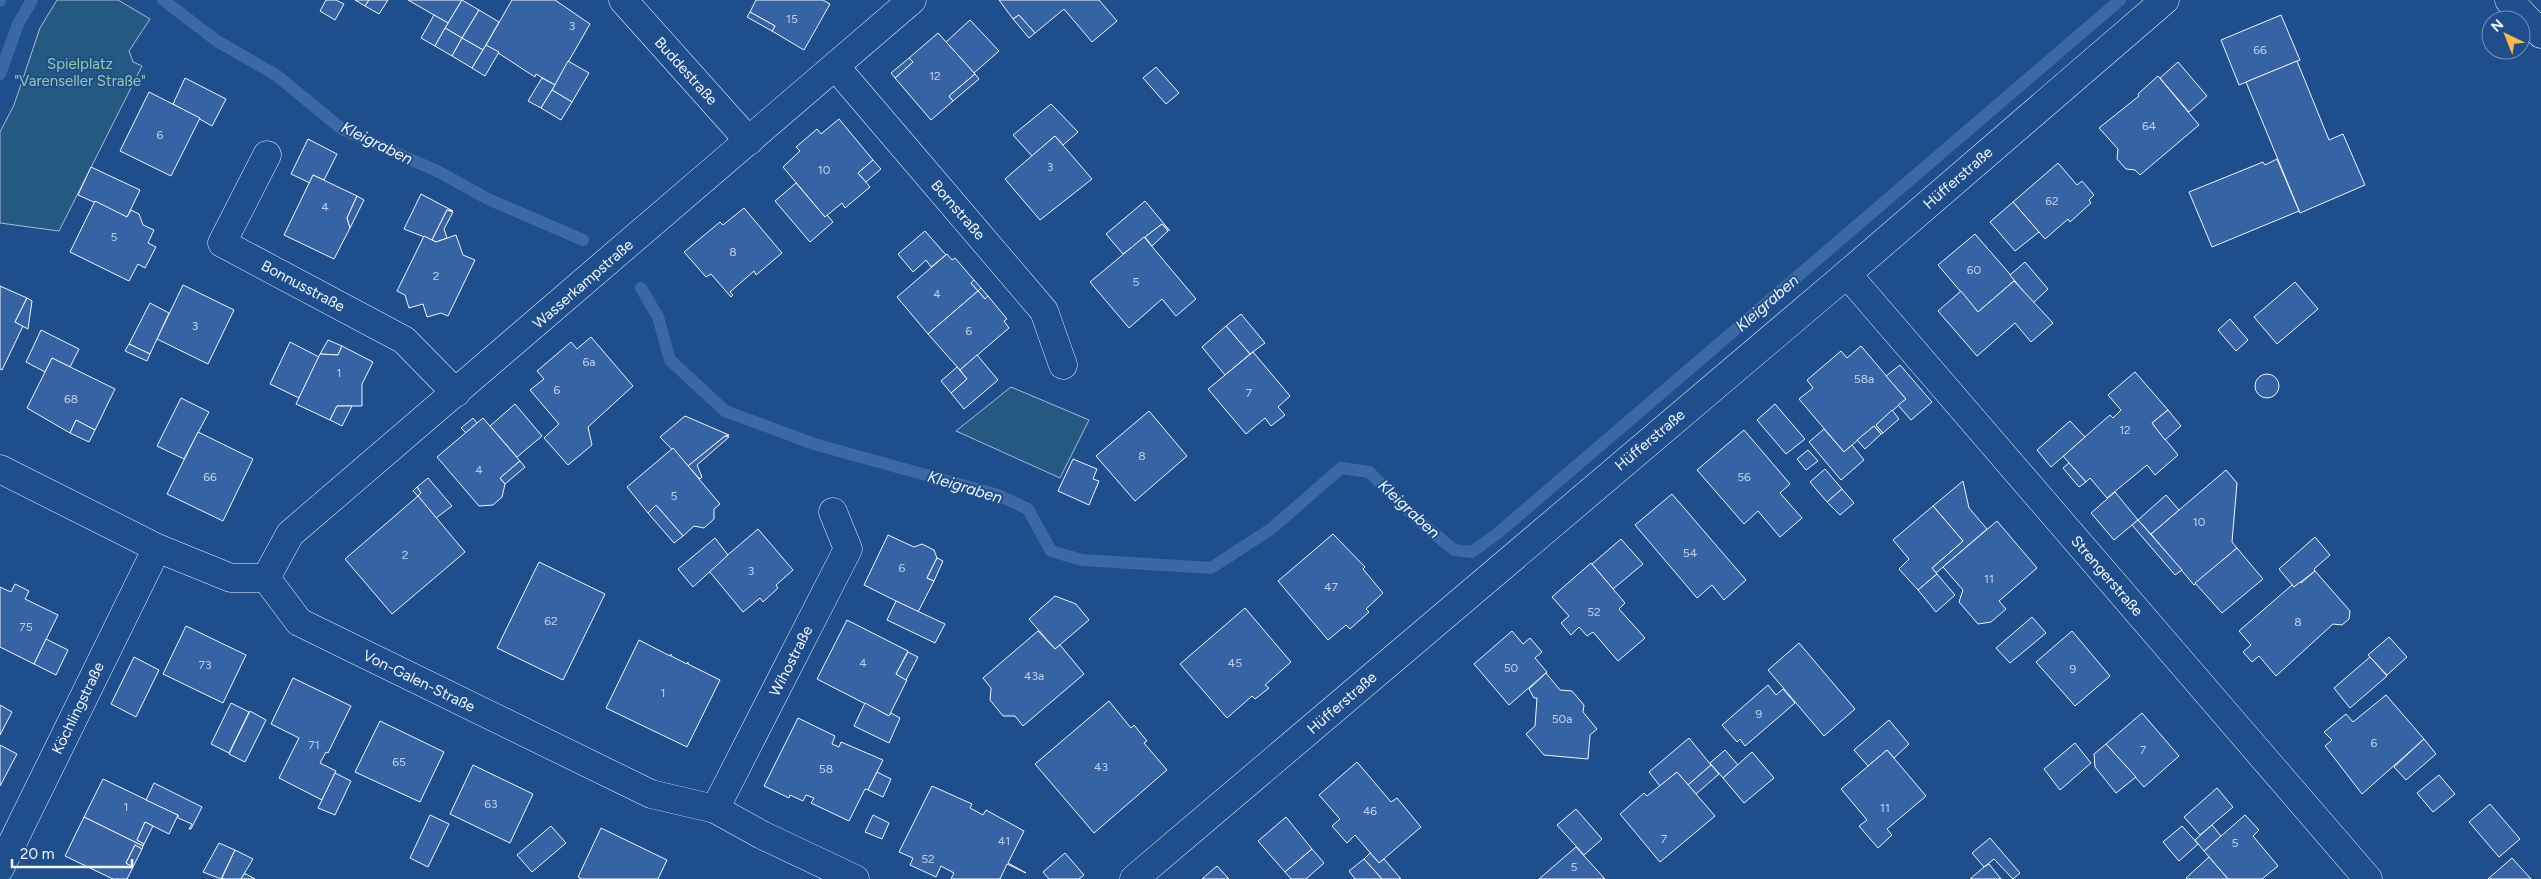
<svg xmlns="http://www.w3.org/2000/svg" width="2541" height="879" font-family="Figtree,sans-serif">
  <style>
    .green { fill: #245a82; stroke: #a8bbd7 }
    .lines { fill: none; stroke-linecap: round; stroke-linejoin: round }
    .stream { stroke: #3b69a3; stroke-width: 12 }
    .building { fill: #3563a3; stroke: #f2f6ff }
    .minor-casing { stroke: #f2f6ff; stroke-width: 29 }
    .minor { stroke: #1f4e8c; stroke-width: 28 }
    .labels { text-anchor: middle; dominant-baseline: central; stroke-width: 4; stroke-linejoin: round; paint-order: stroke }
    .number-label { font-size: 12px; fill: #c3d1e8 }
    .park-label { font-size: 15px; fill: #97c8a6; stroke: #1f4e8c }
    .street-label { font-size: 15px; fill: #f2f6ff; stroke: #1f4e8c }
    .water-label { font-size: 16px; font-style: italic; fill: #f2f6ff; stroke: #1f4e8c }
  </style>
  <rect width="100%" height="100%" fill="#1f4e8c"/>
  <g class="green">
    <polygon points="57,0 118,0 150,19 129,51 133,62 142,66 59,231 0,223 0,132 14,105 40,28"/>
    <polygon points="1011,387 1089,420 1060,478 956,431"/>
  </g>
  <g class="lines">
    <g class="stream">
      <polyline points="163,0 217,41 276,75 342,129 437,171 488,199 583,240"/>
      <polyline points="0,1 0,0"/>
      <polyline points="0,74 18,24 32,0"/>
      <polyline points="641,288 658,317 670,360 725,411 814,444 998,495 1028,509 1051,551 1082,560 1211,568 1271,529 1341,468 1369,472 1417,519 1454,550 1472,552 1498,533 2120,0"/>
    </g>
  </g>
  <g class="building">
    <polygon points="326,0 336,0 344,4 335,20 320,11"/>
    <polygon points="355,0 369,0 365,6"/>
    <polygon points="369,0 388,0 379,14 365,6"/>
    <polygon points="408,0 462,0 448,23"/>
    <polygon points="462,0 479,10 462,38 445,28"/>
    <polygon points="512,0 555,0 590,24 555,85 536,74 535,77 486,45"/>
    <polygon points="756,0 823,0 830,4 804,50 772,31 775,26 750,12"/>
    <polygon points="999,0 1099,0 1117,21 1092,42 1064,9 1035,33 1019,15 1013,19"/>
    <polygon points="479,10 499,22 483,50 462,38"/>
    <polygon points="750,12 775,26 772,31 747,17"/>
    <polygon points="434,15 448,23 435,46 421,38"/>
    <polygon points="1019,15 1035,33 1029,38 1013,19"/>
    <polygon points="2281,15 2300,60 2239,85 2221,40"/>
    <polygon points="970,20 999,51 974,73 946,42"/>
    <polygon points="445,28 462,38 452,56 435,46"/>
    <polygon points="938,33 975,74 949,96 953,101 931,120 895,78 913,62 909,58"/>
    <polygon points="462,38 483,50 472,68 452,56"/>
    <polygon points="486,45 499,52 485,76 472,68"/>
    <polygon points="909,58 913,62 895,78 891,73"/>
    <polygon points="568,61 589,73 572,102 552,90"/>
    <polygon points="2297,61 2329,140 2343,134 2365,185 2300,213 2246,82"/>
    <polygon points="2178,62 2207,96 2189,112 2160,78"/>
    <polygon points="1156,67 1179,93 1166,104 1143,78"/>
    <polygon points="975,74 979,79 953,101 949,96"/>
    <polygon points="2158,76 2199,125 2140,175 2135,170 2126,169 2117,159 2118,149 2099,128 2139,96 2138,94"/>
    <polygon points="185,78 226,99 212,126 173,104"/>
    <polygon points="542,78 555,85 541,108 528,101"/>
    <polygon points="552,90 572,102 561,120 541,108"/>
    <polygon points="149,92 200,118 171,176 120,151"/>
    <polygon points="1051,104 1078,132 1063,145 1055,136 1032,156 1013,135"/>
    <polygon points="839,119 873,160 858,173 870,187 845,208 842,203 825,217 783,167 800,151 796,147 817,129 821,134"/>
    <polygon points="1055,136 1092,179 1040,220 1005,179"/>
    <polygon points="308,139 337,154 324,180 313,175 310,183 291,174"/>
    <polygon points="2277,159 2299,211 2212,247 2189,192 2263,162 2265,165"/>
    <polygon points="873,160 881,169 866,182 858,173"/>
    <polygon points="2058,163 2077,185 2082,181 2094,195 2089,200 2091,203 2070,222 2068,219 2045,239 2013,202"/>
    <polygon points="91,167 140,190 127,217 78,195"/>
    <polygon points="313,175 357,196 347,218 350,228 334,259 284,235"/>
    <polygon points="796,183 825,217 827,215 833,222 810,242 775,201"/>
    <polygon points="421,194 453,211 447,210 432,240 404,229"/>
    <polygon points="357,196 364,200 350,228 347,218"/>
    <polygon points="95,201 127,217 131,210 139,214 143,225 154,230 148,243 156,247 145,268 138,264 129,281 70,252"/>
    <polygon points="1145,201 1170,231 1162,224 1123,254 1106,234"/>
    <polygon points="2013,202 2039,232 2015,251 1990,222"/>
    <polygon points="744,208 782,253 756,275 754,271 730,292 733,295 731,297 711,274 706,277 684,252 720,222 723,225"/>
    <polygon points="447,210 453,212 444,229 447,238 436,242 432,240"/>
    <polygon points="1162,224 1168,231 1152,246 1145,237"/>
    <polygon points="925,231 946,255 931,267 926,260 913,272 898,254"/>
    <polygon points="1975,234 2015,280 1978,312 1938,265"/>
    <polygon points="456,235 463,255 475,260 448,316 441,313 427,317 423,304 409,308 405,295 397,291 424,236 436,242"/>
    <polygon points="1144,237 1196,299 1176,316 1162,299 1129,328 1090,282"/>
    <polygon points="947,254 952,260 955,258 974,280 971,283 978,291 928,334 897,297"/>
    <polygon points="2025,262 2048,289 2033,303 2010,275"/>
    <polygon points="974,280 981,288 978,291 971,283"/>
    <polygon points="2014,281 2053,323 2031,342 2015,323 1977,356 1938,311 1961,291 1978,312"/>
    <polygon points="2295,282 2318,309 2277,344 2254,317"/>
    <polygon points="183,285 234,310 208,364 157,339"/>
    <polygon points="0,286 27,298 15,322 23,326 2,370 0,369"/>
    <polygon points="981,288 988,296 985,299 978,291"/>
    <polygon points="978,291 985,299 988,296 1007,319 1004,321 1009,328 960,370 928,334"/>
    <polygon points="27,298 32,301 28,329 15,322"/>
    <polygon points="150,303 169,313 150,354 129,344"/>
    <polygon points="1241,314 1265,343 1250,354 1226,326"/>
    <polygon points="2230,319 2248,340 2236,351 2218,330"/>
    <polygon points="1226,326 1250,354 1225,375 1202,347"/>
    <polygon points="41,330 79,349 70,367 52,358 45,372 26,362"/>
    <polygon points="591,337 633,386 588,427 592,445 568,465 544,438 559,424 530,390 544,379 537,371 571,342 577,349"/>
    <polygon points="328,340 342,346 338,355 320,354"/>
    <polygon points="290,342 319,357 299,398 270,384"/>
    <polygon points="129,344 150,354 147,361 125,351"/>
    <polygon points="342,346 373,362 362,384 362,406 337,406 330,420 296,404 320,354 338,355"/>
    <polygon points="1861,346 1906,399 1876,425 1883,433 1881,434 1874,426 1844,452 1799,399 1813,388 1807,380 1841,351 1847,358"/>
    <polygon points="1253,352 1290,396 1278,407 1285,415 1271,426 1265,418 1246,434 1208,389"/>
    <polygon points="977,355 998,380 964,409 951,393 967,379 960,370"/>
    <polygon points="52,358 115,389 95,430 76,420 70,433 27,408"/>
    <polygon points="1900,365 1932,402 1911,420 1898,405 1906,399 1886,376"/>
    <polygon points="957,367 967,379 951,393 941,381"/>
    <polygon points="2135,372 2168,410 2152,423 2178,455 2155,475 2147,465 2107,498 2090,478 2086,482 2063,456 2110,415 2113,418 2121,410 2108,395"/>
    <circle cx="2267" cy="386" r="12"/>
    <polygon points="181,398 209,412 184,459 157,446"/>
    <polygon points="515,404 542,436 517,457 490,426"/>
    <polygon points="1775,404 1805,439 1786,454 1757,420"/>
    <polygon points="337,406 352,406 342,426 330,420"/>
    <polygon points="1892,410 1899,419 1883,433 1876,425"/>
    <polygon points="2168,410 2181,426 2165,440 2152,423"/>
    <polygon points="1149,411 1187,456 1135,501 1096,456"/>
    <polygon points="685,416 729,435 725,436 688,466 660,437"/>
    <polygon points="473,418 477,423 466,433 461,428"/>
    <polygon points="483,418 520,461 500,478 505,484 502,497 493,505 479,506 437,457"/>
    <polygon points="76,420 95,430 89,442 70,433"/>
    <polygon points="2070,421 2085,437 2051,467 2037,450"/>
    <polygon points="1874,426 1881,434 1865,449 1857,440"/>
    <polygon points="1824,429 1844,452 1852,445 1864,460 1841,480 1809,442"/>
    <polygon points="1744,430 1790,484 1780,493 1802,518 1780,537 1758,511 1744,524 1697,470"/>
    <polygon points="198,432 253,459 223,521 167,494"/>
    <polygon points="725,436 729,437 697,465 702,477 700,479 688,466"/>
    <polygon points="673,448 720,504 714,509 714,519 704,528 694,526 683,536 656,505 648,513 627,487"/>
    <polygon points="1808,450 1818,461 1806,470 1797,459"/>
    <polygon points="1073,459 1097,469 1093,479 1099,481 1089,505 1058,491"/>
    <polygon points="520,461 525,467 505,484 500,478"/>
    <polygon points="2069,463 2086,482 2079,487 2063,468"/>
    <polygon points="1825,469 1842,489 1827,502 1810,482"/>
    <polygon points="2226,470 2237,483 2232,542 2237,548 2194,585 2151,534"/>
    <polygon points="428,478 452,506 436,518 418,496 421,493 417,487"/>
    <polygon points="1963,481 1969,508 1987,529 1936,573 1932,568 1963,541 1933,506"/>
    <polygon points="417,487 421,493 418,496 413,491"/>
    <polygon points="1842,489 1854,503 1840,515 1827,502"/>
    <polygon points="2115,492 2138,520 2114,540 2091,513"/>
    <polygon points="1672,494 1746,580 1724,600 1712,585 1697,598 1635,525"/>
    <polygon points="2166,495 2179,510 2151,534 2138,520"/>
    <polygon points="418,496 465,552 392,614 345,559"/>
    <polygon points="656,505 683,536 674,543 648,513"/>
    <polygon points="1933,506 1963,541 1932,568 1937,574 1918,590 1899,569 1909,559 1893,540"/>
    <polygon points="2138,520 2182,570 2175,575 2132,525"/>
    <polygon points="1997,521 2037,568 1999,601 2006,609 1991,622 1978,624 1959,602 1963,590 1943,567"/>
    <polygon points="758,529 793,570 776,585 778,588 763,602 760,598 743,612 709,571"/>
    <polygon points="1333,534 1365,567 1363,569 1383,593 1366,609 1369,612 1350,629 1346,625 1328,640 1278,581"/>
    <polygon points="888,535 914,547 922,544 934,550 937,558 927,578 934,581 918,612 864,585"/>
    <polygon points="2315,537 2330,555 2314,569 2315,571 2294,587 2279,569"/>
    <polygon points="715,538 728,555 693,587 678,569"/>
    <polygon points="1621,539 1643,564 1613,589 1592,564"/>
    <polygon points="2237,548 2263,579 2222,613 2195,583"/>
    <polygon points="937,558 943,561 934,581 927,578"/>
    <polygon points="539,562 605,594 563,680 497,648"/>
    <polygon points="1591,563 1625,603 1619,609 1645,638 1618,661 1593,632 1587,636 1579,627 1571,635 1561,623 1569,616 1552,597"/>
    <polygon points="2315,571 2350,611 2349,619 2342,625 2333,624 2276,676 2259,656 2252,662 2243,652 2251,645 2239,631 2292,585 2294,587 2300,582 2301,583"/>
    <polygon points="1937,574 1955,595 1936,612 1918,590"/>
    <polygon points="15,584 29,591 25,599 58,615 34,664 0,647 0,587 11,592"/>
    <polygon points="1055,596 1076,604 1089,620 1055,649 1029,619"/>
    <polygon points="896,601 945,624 935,643 887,620"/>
    <polygon points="1245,608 1291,662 1265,685 1269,688 1255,699 1252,696 1227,718 1180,664"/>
    <polygon points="2032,617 2046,633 2010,663 1996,648"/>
    <polygon points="847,620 908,651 896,674 907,680 889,716 817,679"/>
    <polygon points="186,626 246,655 223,703 163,674"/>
    <polygon points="1038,631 1055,649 1060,645 1084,674 1023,726 1015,716 1003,716 990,700 991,688 983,678"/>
    <polygon points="1512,631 1523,644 1530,638 1542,652 1535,658 1547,672 1509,705 1474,664"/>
    <polygon points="2072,631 2110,676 2075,706 2036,662"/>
    <polygon points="2389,637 2407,657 2387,675 2368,655"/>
    <polygon points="46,639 68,650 56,675 34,664"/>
    <polygon points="639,640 670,656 671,654 671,656 687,664 688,662 688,664 720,680 687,747 606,708"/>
    <polygon points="1799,643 1855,709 1824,736 1768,670"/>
    <polygon points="908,652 918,657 906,680 896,674"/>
    <polygon points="134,657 159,670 136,717 111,704"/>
    <polygon points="2370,657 2387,676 2350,708 2334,688"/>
    <polygon points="1546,673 1560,690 1572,691 1584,705 1583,712 1597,729 1590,735 1588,759 1544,755 1526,734 1535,726 1537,698 1534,698 1529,689"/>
    <polygon points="293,678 351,706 328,753 326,752 320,763 336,771 322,800 279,778 299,738 271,724"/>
    <polygon points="1768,685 1776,695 1783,689 1795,703 1745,746 1740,739 1737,742 1722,725"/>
    <polygon points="2386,695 2424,739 2362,794 2325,746 2332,740 2324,732 2346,714 2353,722"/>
    <polygon points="1109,701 1131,728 1134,725 1147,741 1144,743 1167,770 1094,833 1035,764"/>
    <polygon points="231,703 249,712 229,753 211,744"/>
    <polygon points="865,703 889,716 891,713 900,718 889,743 854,726"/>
    <polygon points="0,705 12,712 0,735"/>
    <polygon points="250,711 266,720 245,762 229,754"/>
    <polygon points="2142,713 2179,756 2144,787 2106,744"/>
    <polygon points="798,718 835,736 832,744 839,747 841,742 883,760 868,790 865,789 849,821 811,803 814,798 806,795 803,801 790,795 789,798 764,786"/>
    <polygon points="1889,720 1909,744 1894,758 1887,750 1868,766 1854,750"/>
    <polygon points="380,721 444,752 420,802 355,772"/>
    <polygon points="1689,738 1711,765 1688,785 1677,772 1660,786 1649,772"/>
    <polygon points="2424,739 2436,754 2406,780 2394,767"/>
    <polygon points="2075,743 2091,763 2060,790 2044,769"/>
    <polygon points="2106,744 2136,777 2116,793 2095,767 2094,754"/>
    <polygon points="0,745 17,754 0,786"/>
    <polygon points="1725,750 1738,765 1723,778 1710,763"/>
    <polygon points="1887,750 1926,796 1887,829 1892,835 1878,848 1859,826 1867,820 1841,789"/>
    <polygon points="1752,752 1774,778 1744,803 1723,778"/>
    <polygon points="1357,762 1391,802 1397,798 1421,827 1379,863 1355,835 1347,843 1332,826 1340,819 1319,795"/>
    <polygon points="473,765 533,794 510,843 450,814"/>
    <polygon points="1711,765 1719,774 1696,794 1688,785"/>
    <polygon points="877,772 891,779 883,797 868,790"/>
    <polygon points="1677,772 1715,816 1660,862 1620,814 1644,793 1647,796"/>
    <polygon points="335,773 351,781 335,815 318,808"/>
    <polygon points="2439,775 2455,794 2433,812 2417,793"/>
    <polygon points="103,779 178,815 169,834 145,822 137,840 144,844 143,846 84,817"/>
    <polygon points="154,783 202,807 191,829 189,829 192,824 178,818 178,815 146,800"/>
    <polygon points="932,786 972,804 970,808 983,815 986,810 1024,831 1008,863 1026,873 1007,864 1000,879 951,879 954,873 941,866 936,877 910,865 913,858 899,852"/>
    <polygon points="2217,788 2233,807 2200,835 2184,817"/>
    <polygon points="2490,804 2520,839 2499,857 2469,822"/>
    <polygon points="1576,809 1602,839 1584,855 1557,825"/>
    <polygon points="430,815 449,824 428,867 410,858"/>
    <polygon points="873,815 889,823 882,839 865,832"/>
    <polygon points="2245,815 2259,830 2253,836 2278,866 2262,879 2228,879 2204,851"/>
    <polygon points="84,817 143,846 142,849 135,845 126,863 133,867 127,879 113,879 65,856"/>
    <polygon points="1286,817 1312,849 1285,872 1258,841"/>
    <polygon points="145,822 153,826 144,844 137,840"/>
    <polygon points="2212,825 2221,836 2204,851 2195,840"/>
    <polygon points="551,826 566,843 532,872 517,855"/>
    <polygon points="2182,826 2198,844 2179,861 2163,842"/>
    <polygon points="601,828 667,860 658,879 582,879 578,877"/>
    <polygon points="1990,838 2020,873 2013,879 1994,859 1984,867 1972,853"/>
    <polygon points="219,843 235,850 221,879 203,872"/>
    <polygon points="135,845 142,849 133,867 126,863"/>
    <polygon points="1576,847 1605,879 1539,879"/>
    <polygon points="1312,849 1324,863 1306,879 1291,879 1285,872"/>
    <polygon points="235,850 253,859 241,879 224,879 222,878"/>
    <polygon points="1065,853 1084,875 1079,879 1049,879 1043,872"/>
    <polygon points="1370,853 1379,863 1384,859 1401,879 1382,879 1364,859"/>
    <polygon points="2209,857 2228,879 2187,879 2186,878"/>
    <polygon points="2512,858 2531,879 2488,879"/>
    <polygon points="1364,859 1382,879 1355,879 1349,871"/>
    <polygon points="1989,864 2001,879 1970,879 1984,867"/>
    <polygon points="1217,866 1229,879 1202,879 1210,872"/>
    <polygon points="244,874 246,874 255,879 241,879"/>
  </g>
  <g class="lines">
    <defs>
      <g id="minor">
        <polyline points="623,0 749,141"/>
        <polyline points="2509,0 2541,34"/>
        <polyline points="835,66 1044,311 1063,365"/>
        <polyline points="267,155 222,243 404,340 456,393"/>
        <polyline points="1847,274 2368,879"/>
        <polyline points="0,469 157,548 231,578 266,578 299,622 651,794 715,809 762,835 855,879"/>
        <polyline points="266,578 290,534 912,0"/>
        <polyline points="715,809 848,549 833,512"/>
        <polyline points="0,868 157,548"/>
        <polyline points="1134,879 1847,274 2165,0"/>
      </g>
    </defs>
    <use href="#minor" class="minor-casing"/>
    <use href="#minor" class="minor"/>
  </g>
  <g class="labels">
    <g class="number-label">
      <text x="792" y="19">15</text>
      <text x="572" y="26">3</text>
      <text x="2260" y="50">66</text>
      <text x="935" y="76">12</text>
      <text x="2149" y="126">64</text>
      <text x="160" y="135">6</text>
      <text x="1050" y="167">3</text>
      <text x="824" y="170">10</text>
      <text x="2052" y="201">62</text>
      <text x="325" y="207">4</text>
      <text x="114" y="237">5</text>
      <text x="733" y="252">8</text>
      <text x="1974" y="270">60</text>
      <text x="436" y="276">2</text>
      <text x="1136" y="282">5</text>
      <text x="937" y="294">4</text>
      <text x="195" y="326">3</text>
      <text x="969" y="331">6</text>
      <text x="589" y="362">6a</text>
      <text x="339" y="373">1</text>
      <text x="1864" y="379">58a</text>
      <text x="557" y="390">6</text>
      <text x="1249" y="393">7</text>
      <text x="71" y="399">68</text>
      <text x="2125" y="430">12</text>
      <text x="1142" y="456">8</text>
      <text x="479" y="470">4</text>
      <text x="210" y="477">66</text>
      <text x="1744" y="477">56</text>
      <text x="674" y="496">5</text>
      <text x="2199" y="522">10</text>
      <text x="1690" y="553">54</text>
      <text x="405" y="555">2</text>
      <text x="902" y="568">6</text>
      <text x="751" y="571">3</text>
      <text x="1989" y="579">11</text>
      <text x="1331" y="587">47</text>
      <text x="1594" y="612">52</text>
      <text x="551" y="621">62</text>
      <text x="2298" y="622">8</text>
      <text x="26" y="627">75</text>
      <text x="863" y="663">4</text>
      <text x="1235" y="663">45</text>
      <text x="205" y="665">73</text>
      <text x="1511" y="668">50</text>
      <text x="2073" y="669">9</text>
      <text x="1034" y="676">43a</text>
      <text x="663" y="693">1</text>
      <text x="1759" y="714">9</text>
      <text x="1562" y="719">50a</text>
      <text x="2374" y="743">6</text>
      <text x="314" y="745">71</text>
      <text x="2143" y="750">7</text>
      <text x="399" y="762">65</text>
      <text x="1101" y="767">43</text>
      <text x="826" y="769">58</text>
      <text x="491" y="804">63</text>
      <text x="126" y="807">1</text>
      <text x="1885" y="808">11</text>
      <text x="1370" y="811">46</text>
      <text x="1664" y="839">7</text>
      <text x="1004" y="841">41</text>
      <text x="2235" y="843">5</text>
      <text x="928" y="859">52</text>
      <text x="1574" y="867">5</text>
    </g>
    <g class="park-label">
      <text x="80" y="64">Spielplatz<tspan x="80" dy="17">"Varenseller Straße"</tspan></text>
    </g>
    <g class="street-label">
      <text transform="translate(686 71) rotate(48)">Buddestraße</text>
      <text transform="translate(1958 178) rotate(-41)">Hüfferstraße</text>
      <text transform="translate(958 210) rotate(49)">Bornstraße</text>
      <text transform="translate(583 284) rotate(-41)">Wasserkampstraße</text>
      <text transform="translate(303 286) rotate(28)">Bonnusstraße</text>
      <text transform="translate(1650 440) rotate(-40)">Hüfferstraße</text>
      <text transform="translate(2107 576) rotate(49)">Strengerstraße</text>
      <text transform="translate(791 661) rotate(-63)">Wihostraße</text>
      <text transform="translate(419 681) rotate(26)">Von-Galen-Straße</text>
      <text transform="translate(1342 703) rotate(-41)">Hüfferstraße</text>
      <text transform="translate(78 708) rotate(-64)">Köchlingstraße</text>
    </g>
    <g class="water-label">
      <text transform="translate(377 143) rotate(26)">Kleigraben</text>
      <text transform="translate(1767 303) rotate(-41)">Kleigraben</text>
      <text transform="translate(965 487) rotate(17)">Kleigraben</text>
      <text transform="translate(1409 509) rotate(43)">Kleigraben</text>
    </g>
  </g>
  <g transform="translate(2506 35) rotate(317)"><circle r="24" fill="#1f4e8c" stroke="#7391ba"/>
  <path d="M0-4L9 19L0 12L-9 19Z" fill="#ffb74d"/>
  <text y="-8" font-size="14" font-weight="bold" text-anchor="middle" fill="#f2f6ff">N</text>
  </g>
  <path d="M12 859v8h120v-8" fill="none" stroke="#f2f6ff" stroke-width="2.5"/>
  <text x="20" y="859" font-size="15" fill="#f2f6ff" stroke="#1f4e8c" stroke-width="4" paint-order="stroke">20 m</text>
</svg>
